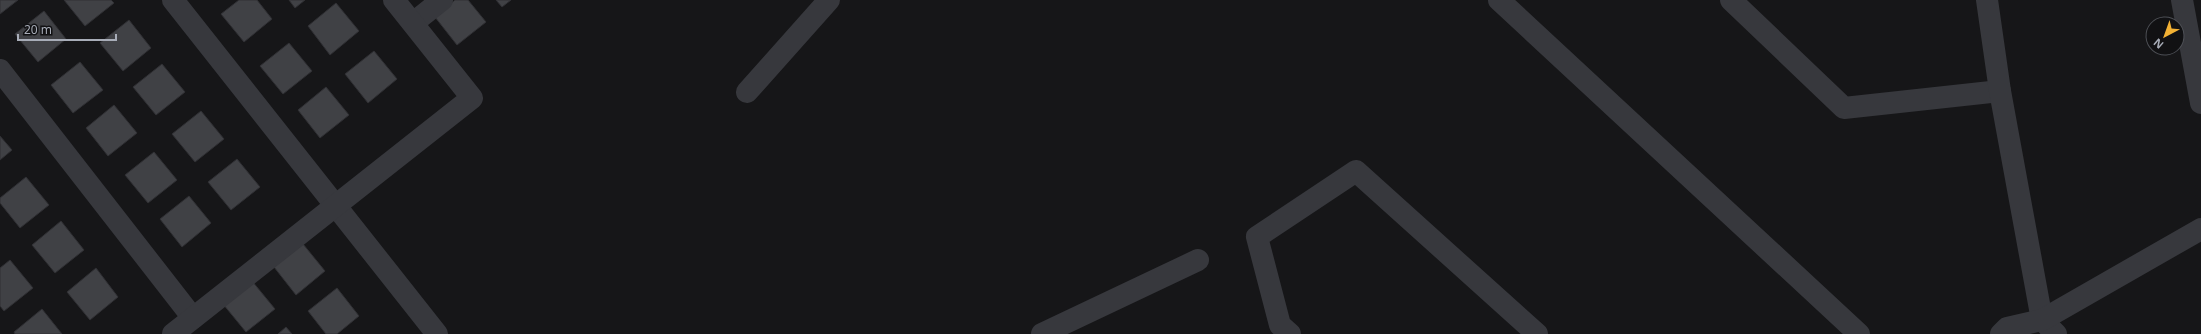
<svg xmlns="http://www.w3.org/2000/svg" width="2201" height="334" font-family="'Noto Sans',sans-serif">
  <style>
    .building { fill: #404145; stroke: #303034 }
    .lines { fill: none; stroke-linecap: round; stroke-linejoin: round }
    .minor { stroke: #37383d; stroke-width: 22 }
  </style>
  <rect width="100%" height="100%" fill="#161618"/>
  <g class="building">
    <polygon points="0,0 18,0 0,14"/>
    <polygon points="64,0 111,0 114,3 85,26"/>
    <polygon points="239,0 257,0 272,19 244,42 221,14"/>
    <polygon points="289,0 305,0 295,8"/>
    <polygon points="455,0 468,0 486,22 457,45 435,17"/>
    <polygon points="496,0 511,0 502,7"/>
    <polygon points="336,3 359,31 330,55 308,26"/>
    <polygon points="44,11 66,39 38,62 15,34"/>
    <polygon points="129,20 151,48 123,71 100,43"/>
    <polygon points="289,43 312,71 283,94 260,66"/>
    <polygon points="374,51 397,79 368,103 345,74"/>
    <polygon points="80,62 103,90 73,113 51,85"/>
    <polygon points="162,64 185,92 156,115 133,87"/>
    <polygon points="326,87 349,115 320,138 298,110"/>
    <polygon points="114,105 137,133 108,156 86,128"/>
    <polygon points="201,111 224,139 195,162 172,134"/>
    <polygon points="0,136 12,150 0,160"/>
    <polygon points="154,152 177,180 148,203 125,175"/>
    <polygon points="237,159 260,187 231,210 208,182"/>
    <polygon points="26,177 49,205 20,228 0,203 0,198"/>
    <polygon points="189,196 211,223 182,247 160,219"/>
    <polygon points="61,221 84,250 55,273 32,245"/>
    <polygon points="303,244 325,271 296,295 274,267"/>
    <polygon points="10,260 33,288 4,311 0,306 0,268"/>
    <polygon points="96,268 118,297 90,320 67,292"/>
    <polygon points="252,281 275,309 246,332 223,304"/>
    <polygon points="337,288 359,316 337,334 326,334 308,311"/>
    <polygon points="42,309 62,334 15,334 14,332"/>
    <polygon points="286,327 292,334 278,334"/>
  </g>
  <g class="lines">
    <g class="minor">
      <polyline points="173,0 437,334"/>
      <polyline points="1499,0 1859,334"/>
      <polyline points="1731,0 1844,108 2000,91"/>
      <polyline points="1987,0 2000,91 2042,320 2056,334"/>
      <polyline points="2182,0 2201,103"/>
      <polyline points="413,23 442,0"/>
      <polyline points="0,70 193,318"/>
      <polyline points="747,92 829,0"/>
      <polyline points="173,334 472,98 394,0"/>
      <polyline points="1042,334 1198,260"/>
      <polyline points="1290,334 1280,325 1257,237 1356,171 1537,334"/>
      <polyline points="2001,334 2007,328 2042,320 2201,229"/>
    </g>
  </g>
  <g transform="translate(2165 36) rotate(221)"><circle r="19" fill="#111113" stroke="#4d4f55"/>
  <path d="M0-3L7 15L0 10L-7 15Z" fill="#f2b134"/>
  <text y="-6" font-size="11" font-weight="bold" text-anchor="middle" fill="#a8adb8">N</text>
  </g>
  <path d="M18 34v6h98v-6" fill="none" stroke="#a8adb8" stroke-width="2"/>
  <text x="24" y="34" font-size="12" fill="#a8adb8" stroke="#111113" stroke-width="3" paint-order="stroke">20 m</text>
</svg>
